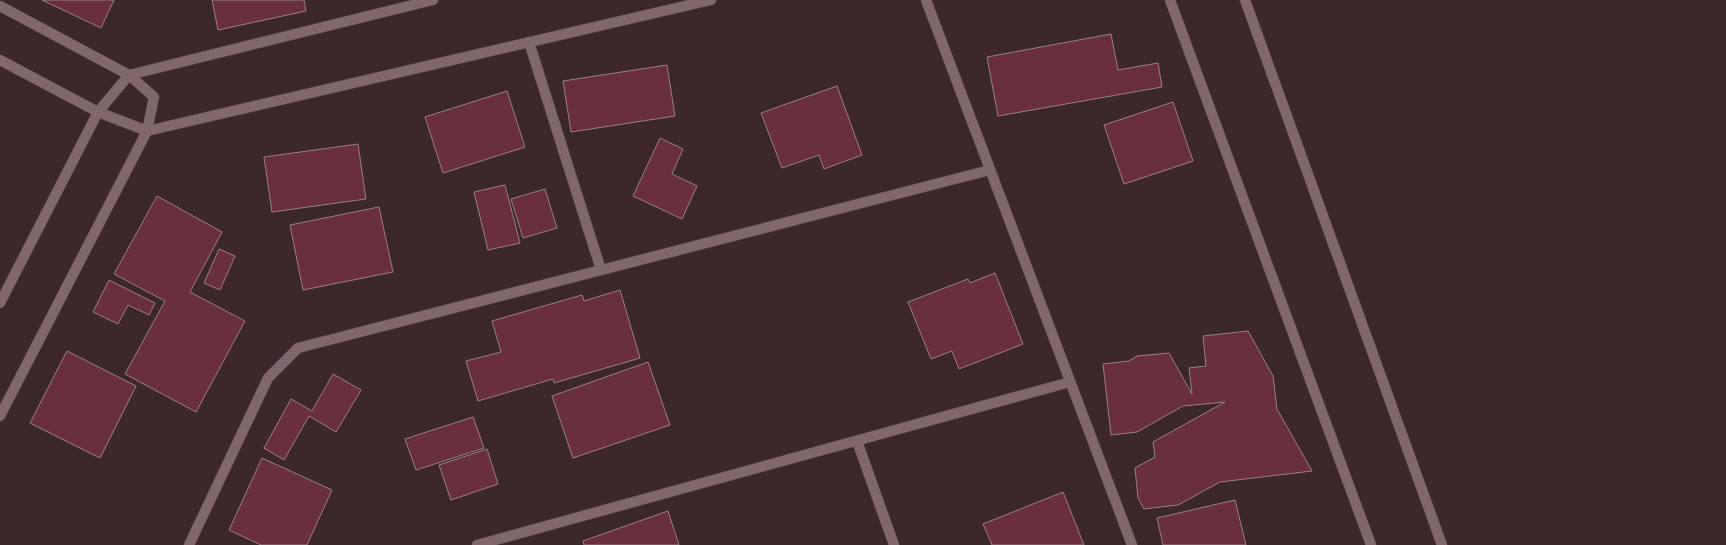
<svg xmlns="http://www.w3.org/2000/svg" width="1726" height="545" font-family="'Archivo Narrow',sans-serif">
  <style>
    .building { fill: #692f3c; stroke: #9a7f83 }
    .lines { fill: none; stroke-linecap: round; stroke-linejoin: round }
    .minor-casing { stroke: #59474a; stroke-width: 11 }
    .minor { stroke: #80676b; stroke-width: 10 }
  </style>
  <rect width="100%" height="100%" fill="#3c272a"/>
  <g class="building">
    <polygon points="42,0 114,0 101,28"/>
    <polygon points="212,0 304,0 306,11 218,30"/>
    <polygon points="1111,34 1118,70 1158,63 1162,87 998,116 987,57"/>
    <polygon points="667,65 675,116 571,132 563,81"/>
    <polygon points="837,86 862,155 824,169 819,155 782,168 761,113"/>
    <polygon points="507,91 525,147 443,173 425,117"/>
    <polygon points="1173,102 1193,161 1124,184 1104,125"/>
    <polygon points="660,138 683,149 672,174 697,186 682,219 633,196"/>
    <polygon points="358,144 366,199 272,212 264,157"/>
    <polygon points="505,185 520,243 488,250 474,192"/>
    <polygon points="545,189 557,228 523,238 511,199"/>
    <polygon points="157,196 222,232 190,292 245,321 196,412 125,374 165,301 114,274"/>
    <polygon points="379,207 393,272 303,290 290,225"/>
    <polygon points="219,249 235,256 220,290 204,283"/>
    <polygon points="995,273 1023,344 959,369 952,351 931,359 908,302 968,279 970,283"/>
    <polygon points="109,280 155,303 149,315 128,305 118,324 93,312"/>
    <polygon points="620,290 640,358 554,383 553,379 478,401 466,361 501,352 492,321 582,295 584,301"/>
    <polygon points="1248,331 1273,376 1277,409 1312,471 1220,482 1178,505 1144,509 1138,498 1135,468 1155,457 1153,442 1225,402 1183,406 1137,432 1111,435 1103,364 1129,361 1137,356 1169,353 1192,394 1189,368 1206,366 1203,336"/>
    <polygon points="67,351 136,386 100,458 30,423"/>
    <polygon points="648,362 670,425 573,458 552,396"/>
    <polygon points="333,374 361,390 336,432 309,416 284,460 264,448 291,399 312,411"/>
    <polygon points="473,417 484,448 416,470 405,439"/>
    <polygon points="487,449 498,484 451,500 439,465"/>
    <polygon points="262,458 332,490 307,545 261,545 229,530"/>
    <polygon points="1063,492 1084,545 992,545 983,524"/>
    <polygon points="1235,500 1246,545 1163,545 1157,518"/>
    <polygon points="668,511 679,545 584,545 583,541"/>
  </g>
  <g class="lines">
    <defs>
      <g id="minor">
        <polyline points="433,0 129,75 98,112 147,131 711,0"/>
        <polyline points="926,0 1132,545"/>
        <polyline points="1170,0 1371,545"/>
        <polyline points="1245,0 1442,545"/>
        <polyline points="0,6 129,75 154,97 147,131 0,416"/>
        <polyline points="529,42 601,270"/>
        <polyline points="0,60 98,112 0,303"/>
        <polyline points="857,441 894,545"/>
        <polyline points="189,545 268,378 298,348 990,170"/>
        <polyline points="477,545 1070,382"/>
      </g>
    </defs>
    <use href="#minor" class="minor-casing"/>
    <use href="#minor" class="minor"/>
  </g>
</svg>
